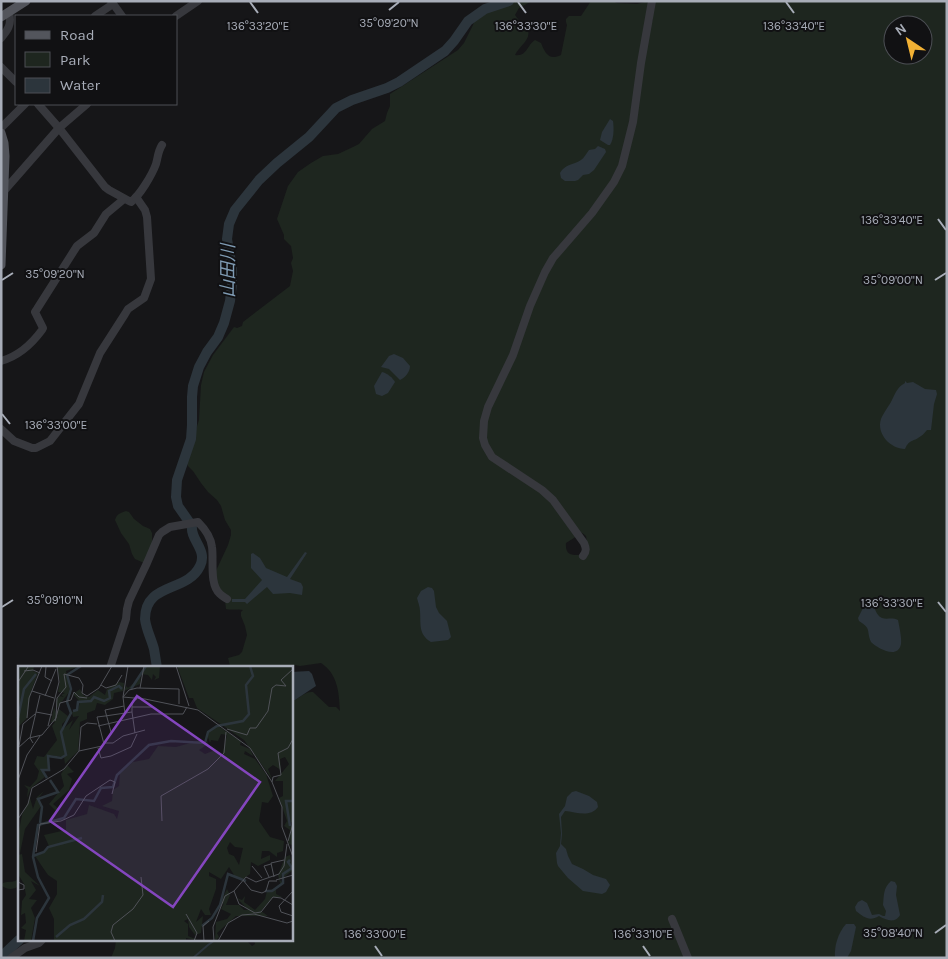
<svg xmlns="http://www.w3.org/2000/svg" width="948" height="959" font-family="Karla,'Noto Sans JP',sans-serif">
  <style>
    .green { fill: #1e261f; fill-rule: evenodd }
    .water { fill: #2c353c }
    .lines { fill: none; stroke-linecap: round; stroke-linejoin: round }
    .stream { stroke: #2c353c; stroke-width: 2 }
    .river { stroke: #2c353c; stroke-width: 10 }
    .minor { stroke: #37383d; stroke-width: 8 }
    .major { stroke: #53555c; stroke-width: 9 }
    .ticks { fill: none; stroke: #a8adb8; stroke-width: 2 }
    .labels { text-anchor: middle; dominant-baseline: central; stroke-width: 4; stroke-linejoin: round; paint-order: stroke }
    .water-label { font-size: 18px; font-style: italic; fill: #7f9bb3; stroke: #111113 }
    .inset-river { fill: none; stroke: #2c353c; stroke-width: 2.5 }
    .inset-road { fill: none; stroke: #505258; stroke-width: 1 }
    .view { fill: #8446be; fill-opacity: 0.15; stroke: #8446be; stroke-width: 2.5 }
    .inset-edge { fill: none; stroke: #a8adb8; stroke-width: 2.5 }
    .ticks-label { font-size: 12px; text-anchor: middle; fill: #a8adb8; stroke: #111113; stroke-width: 4; stroke-linejoin: round; paint-order: stroke }
  </style>
  <rect width="100%" height="100%" fill="#161618"/>
  <g class="green">
    <path d="M532 1 519 8 515 15 520 22C525 23 526 25 528 30 531 40 519 46 515 55 527 57 527 45 535 40L541 43C545 53 549 61 561 55L567 25 566 22V19L569 16H581L591 1H614L616 3 637 4 645 2 650 3 639 62 633 110 636 107 648 32 653 19V1H947V958H111L115 948 116 940H246L252 946 255 944 254 940H291V701C300 699 304 691 313 692L329 707H336L340 711C339 693 338 674 321 663L300 666 295 665 291 669V668H218L220 666 227 668 230 666 228 658 239 655 242 652 247 635 245 626 241 616V612L243 610C238 609 229 610 226 609L225 600 226 597 220 592 216 585 215 573 228 545 231 535V530L225 520 221 506 217 500 208 492 201 483 193 471 188 466 186 461 199 420 201 385 204 372 213 355 234 327 237 328 242 326 243 322 290 286 293 271 291 263 293 258 291 246 284 239V235L277 219 288 186 298 172 311 163 323 156 338 154 353 147 359 144 372 129 385 121 387 113 390 106V94L458 50 464 43 473 25 474 22 471 18 473 15 499 2ZM893 25H923V55H893ZM626 153C617 200 570 233 546 272 531 297 526 329 514 357 505 378 490 399 486 423 485 432 485 445 491 452 499 465 529 480 543 490 554 497 560 507 568 518 570 522 574 526 577 530 580 532 583 533 586 536L588 548 587 554 583 557 581 555C572 555 565 556 566 543L577 536 553 502 541 492 499 465 491 458 487 452 482 439 481 426 484 412 503 375 514 349 532 295 543 271 552 258 591 212 608 189 614 180Z"/>
    <path d="M126 511 129 512 134 519 143 526 150 529 152 533V548L144 563 135 559 132 554 129 544 121 533 115 520C117 514 120 513 126 511Z"/>
    <path d="M19 874V886C13 890 8 890 2 886L3 883C11 880 17 885 19 874Z"/>
  </g>
  <g class="water">
    <path d="M610 119 613 121C614 128 614 139 610 145H608L600 140 602 132Z"/>
    <path d="M598 146 605 149 606 152 594 170 589 174 583 175 578 180 575 181H565L561 178 560 173C565 164 573 165 581 160 584 158 586 154 589 150L595 149Z"/>
    <path d="M394 354 403 358 410 366C410 372 405 378 400 380L389 369 381 367 389 356Z"/>
    <path d="M382 372C387 373 393 378 395 382L388 393 382 396 376 394 374 386Z"/>
    <path d="M905 381 907 383 913 382 925 389 936 390 937 394 934 404 931 430H927C925 432 923 435 921 436 914 442 909 439 905 449 891 449 876 434 881 419 883 414 888 407 891 402 895 394 897 387 905 383Z"/>
    <polygon points="305,552 307,553 290,579 301,583 303,587 302,595 290,593 273,594 267,587 247,604 245,602 232,602 232,599 245,599 262,580 251,568 251,554 253,553 260,558 266,568 287,577"/>
    <path d="M428 587 432 588 434 591 436 607 439 613 447 621 451 637 448 640 431 642C418 634 421 624 420 611 420 607 418 602 417 598L421 591Z"/>
    <path d="M869 602C877 608 875 615 882 618 887 620 892 617 898 620 899 625 902 639 901 644 898 660 877 648 871 642 866 630 872 629 859 621L858 618 864 606Z"/>
    <polygon points="309,671 312,674 316,686 295,700 291,701 291,672"/>
    <path d="M576 791 589 796 597 802 598 807C590 818 576 812 565 811L561 817 562 834 561 844 566 849 568 856 572 864 583 869 593 875 606 879 610 885 606 892 602 894 583 891 568 878 558 866 557 863 556 853 560 846 561 833 559 814 565 806 567 797 572 792Z"/>
    <path d="M891 881 895 882 897 886 896 895 900 915C895 924 886 920 879 916 869 922 864 917 856 911L855 907 858 902 862 900 867 903 872 915 879 914 883 916H885L886 911 883 905C884 896 883 888 891 881Z"/>
    <path d="M846 924H854L856 927 851 951 847 958H835C834 946 838 933 846 924Z"/>
  </g>
  <g class="lines">
    <polyline class="stream" points="193,958 208,945 215,940"/>
    <g class="river">
      <path d="M157 668C156 661 155 655 154 649 151 638 146 629 145 619 145 582 187 593 200 566 208 550 190 540 192 526L178 506 176 497 177 480 191 439 192 425V397L193 386 199 367 207 352 218 337 224 323 230 301 232 284V268L227 239 229 224 235 210 259 180 277 163 309 137 336 108 352 100 387 88 399 82 445 51 454 41 468 21 485 9 509 1"/>
      <polyline points="1,957 19,940"/>
    </g>
    <g class="minor">
      <polyline points="111,1 122,16"/>
      <polyline points="95,16 113,4"/>
      <polyline points="176,16 198,1"/>
      <path d="M1 38C8 30 12 24 9 13"/>
      <polyline points="1,67 16,82"/>
      <path d="M38 104 59 128 105 187 109 190 129 201 131 202C140 195 152 175 156 164 158 157 158 151 162 145"/>
      <polyline points="1,128 25,104"/>
      <polyline points="3,192 59,128 87,104"/>
      <path d="M1 361C19 356 31 345 42 330L43 328 35 312 37 309 77 246 94 233 106 214 124 199"/>
      <polyline points="1,429 14,441 32,448 36,448 50,441 79,404 100,353 125,314 128,309 144,298 151,279 147,217 145,210 136,197"/>
      <path d="M583 556C587 551 586 548 584 543L553 500 542 490 492 457 485 445 483 438 484 421 488 407 513 355 530 306 545 272 553 258 592 213 614 182 622 166 633 122 641 63 652 1"/>
      <path d="M110 668 126 619 127 609 129 601 147 563 159 535 162 532 170 527 198 522C204 528 211 538 212 547 214 560 209 584 220 594 222 596 224 597 227 599"/>
      <polyline points="672,919 688,958"/>
      <polyline points="11,958 25,948 39,943 42,940"/>
    </g>
    <g class="major">
      <polyline points="1,17 26,1"/>
      <polyline points="1,133 4,143 5,156 1,265"/>
    </g>
  </g>
  <path class="ticks" d="M250 2 258 13M518 2 526 13M786 2 794 13M389 10 399 2M938 219 946 230M2 280 13 273M935 280 946 273M2 414 10 424M938 602 946 612M2 607 13 600M935 933 946 925M375 946 382 956M643 946 650 956"/>
  <g class="labels">
    <g class="water-label">
      <text transform="translate(228 271) rotate(-90)">山田川</text>
    </g>
  </g>
  <g transform="translate(18 666)">
    <rect width="275" height="275" fill="#161618"/>
    <path d="M0 0H16L15 5 20 7 13 25 9 52 0 61ZM39 0H62L48 5 52 25 39 42 38 35 41 30 46 31 43 29 47 27 40 26 42 15ZM126 0H142L141 12 136 14 138 11 135 8 134 14 130 9 123 8 122 18 106 25 108 20 110 22 119 14ZM159 0H275V155L271 158 275 160V179L270 178 272 164 266 160 269 155 261 132 265 130V115H257L271 98 267 91 262 93 263 104 255 99 250 103 254 113 226 74 179 42 175 32H171ZM101 16 106 17 105 25 96 27 95 33 87 39 79 37 77 44 69 47V53L62 56 60 85 47 98 46 91 30 89V105L34 103 31 105 24 103 27 111 13 122 9 132 10 123 6 119 12 121 19 113 21 105 16 98 19 90 26 91 39 74 34 60 37 56H33L36 41 38 47 41 43 51 51 44 58V64L55 54 51 64 61 50 55 51 54 46 60 44 62 36 55 28 62 23 66 30 71 31 80 24 87 29 89 23ZM200 60 223 75 222 79 232 83 235 90 227 85 226 88 237 93 248 108 255 130 250 137 244 136 241 155 252 171 266 175 265 185 259 187V191L251 185H244L243 193 252 189V194L240 200 233 196 232 208 224 214 211 210 216 209 211 201 203 213 191 206V210L198 213V223L191 243 193 249H187L183 243 178 256 185 250 183 267 177 269 171 261 170 253 166 255 170 258V270L182 275 168 272V275H36V253L31 242 39 228V215L30 209 17 190 27 186 31 180 26 169 48 164V154L69 148 71 139 96 148 99 153 101 145 84 140 94 135 95 124 101 120 102 107 115 96 131 93 140 80 158 81 179 75 189 78 190 73V78L181 84 187 88 197 84 204 90 209 69 203 68 200 75 193 74 192 77 189 68ZM212 176 217 181 225 182 221 199 216 190 211 188 209 182ZM49 99 56 106 49 108 54 113 51 124 35 138 42 144H37L31 138 46 120 43 108ZM26 125 19 134 23 140 7 163 2 187 0 170 4 149 12 132 15 143 19 131ZM4 188 7 206 22 220 13 215 18 224 11 233 19 234 13 242 17 252 13 275H6L8 264 3 262 8 257 7 247 3 249 4 235 8 229 6 218 0 208V189ZM272 189 275 204 265 212 264 208 262 214 265 217H262L260 209 267 191ZM258 222V228L264 231H255L243 245 250 250H218L199 267 201 271 197 275 198 256 209 253 213 248 203 243 206 237 200 242 209 223 212 229 208 239H221L226 244H230L219 232 224 234 227 230 226 236 237 244 247 233 249 225Z" fill="#1e261f" fill-rule="evenodd"/>
    <path class="inset-river" d="M113 23 128 0M55 45 59 44 60 36 73 35 76 31 86 35 92 32 91 25 101 20 104 23M0 52 6 23 18 8M29 112 24 104H31L30 90 43 92 48 89 43 66 53 47 49 36 53 23 49 9 63 0M22 157 24 141 20 133 40 126 32 114M272 160 268 135H275M15 190 26 186 30 181 64 172M247 225H254L265 217V208L274 202 270 196 272 194M184 260 194 252 202 239 210 208 228 215M38 271 52 259 66 253 84 236 85 229M15 275 19 252 31 232 20 211 15 191 20 159 46 152 58 133 76 135 83 122 95 121 99 109 131 79 153 75 187 77 190 66 199 60 225 55 231 48 228 19 235 10 232 0"/>
    <path class="inset-road" d="M158 0 171 40M28 1 27 11 34 15M6 5 15 4 22 7M0 16 10 1M83 19 88 22 98 19 104 9M122 22 126 0M14 25 36 32M27 30 38 3M105 31 111 24 119 22 161 23V38M105 31 110 0M114 41H134M18 46 34 49M114 46V36L119 33M87 50 114 46 117 67M9 52 11 32 24 0M37 55 42 37 53 34 56 26 61 31 69 32M30 60 41 16 39 0M80 60 133 48H165L169 41M209 63 229 69 232 62H238L250 45 254 22 258 19 268 20 263 14 275 3M93 66 87 44 106 40M15 77 12 72 22 29M86 77H95L105 70 127 64M86 78 79 51 87 50M1 80 5 58 17 48M0 82 11 72 24 69 38 52 39 32 48 21 46 8 61 12 65 19 64 27 69 30 81 22 94 0M80 82 83 92 93 90 113 81 119 68M61 85 63 61 69 57 79 58M0 114 9 89 22 70M254 116 255 111 263 109 260 87 270 82 275 73M0 153 10 138 14 122 46 103 61 85 84 80 107 48 105 31 127 33 180 44 232 82 254 116 264 141V161L275 191M144 155 143 130 190 103 206 87 208 66M270 175 275 158M18 186 22 158 43 155 56 149 68 130 92 114 97 116 94 128M234 200 244 212M251 211 246 200 253 198M256 211 253 197 266 194M225 214 233 224 244 227 248 225 251 215H259M258 214 275 209M0 216 6 219V223L0 224M216 225 221 238 237 247 243 246 255 231 263 232 275 239M275 225 261 240 263 246 275 250M168 248 179 267 176 275M97 275 93 266 95 259 115 243 125 229 123 211M186 275 185 260 191 255M196 275 195 261 207 230 216 225 228 211 238 216 261 208 266 200 269 178M200 275 210 257 224 249 236 248 269 257 275 255"/>
    <path class="view" d="M119 30 242 116 155 241 32 155Z"/>
    <rect width="275" height="275" class="inset-edge"/>
  </g>
  <g class="ticks-label">
    <text x="389" y="27">35°09'20"N</text>
    <text x="794" y="30">136°33'40"E</text>
    <text x="258" y="30">136°33'20"E</text>
    <text x="526" y="30">136°33'30"E</text>
    <text x="892" y="224">136°33'40"E</text>
    <text x="55" y="278">35°09'20"N</text>
    <text x="893" y="284">35°09'00"N</text>
    <text x="56" y="429">136°33'00"E</text>
    <text x="55" y="604">35°09'10"N</text>
    <text x="892" y="607">136°33'30"E</text>
    <text x="893" y="937">35°08'40"N</text>
    <text x="375" y="938">136°33'00"E</text>
    <text x="643" y="938">136°33'10"E</text>
  </g>
  <rect width="948" height="959" fill="none" stroke="#a8adb8" stroke-width="5"/>
  <rect x="15" y="15" width="162" height="90" fill="#111113" stroke="#4d4f55"/>
  <rect x="25" y="31" width="25" height="8" fill="#53555c" stroke="#4d4f55"/>
  <text x="60" y="40" font-size="15" fill="#a8adb8">Road</text>
  <rect x="25" y="52" width="25" height="15" fill="#1e261f" stroke="#4d4f55"/>
  <text x="60" y="65" font-size="15" fill="#a8adb8">Park</text>
  <rect x="25" y="78" width="25" height="15" fill="#2c353c" stroke="#4d4f55"/>
  <text x="60" y="90" font-size="15" fill="#a8adb8">Water</text>
  <g transform="translate(908 40) rotate(325)"><circle r="24" fill="#111113" stroke="#4d4f55"/>
  <path d="M0-4L9 19L0 12L-9 19Z" fill="#f2b134"/>
  <text y="-8" font-size="14" font-weight="bold" text-anchor="middle" fill="#a8adb8">N</text>
  </g>
</svg>
